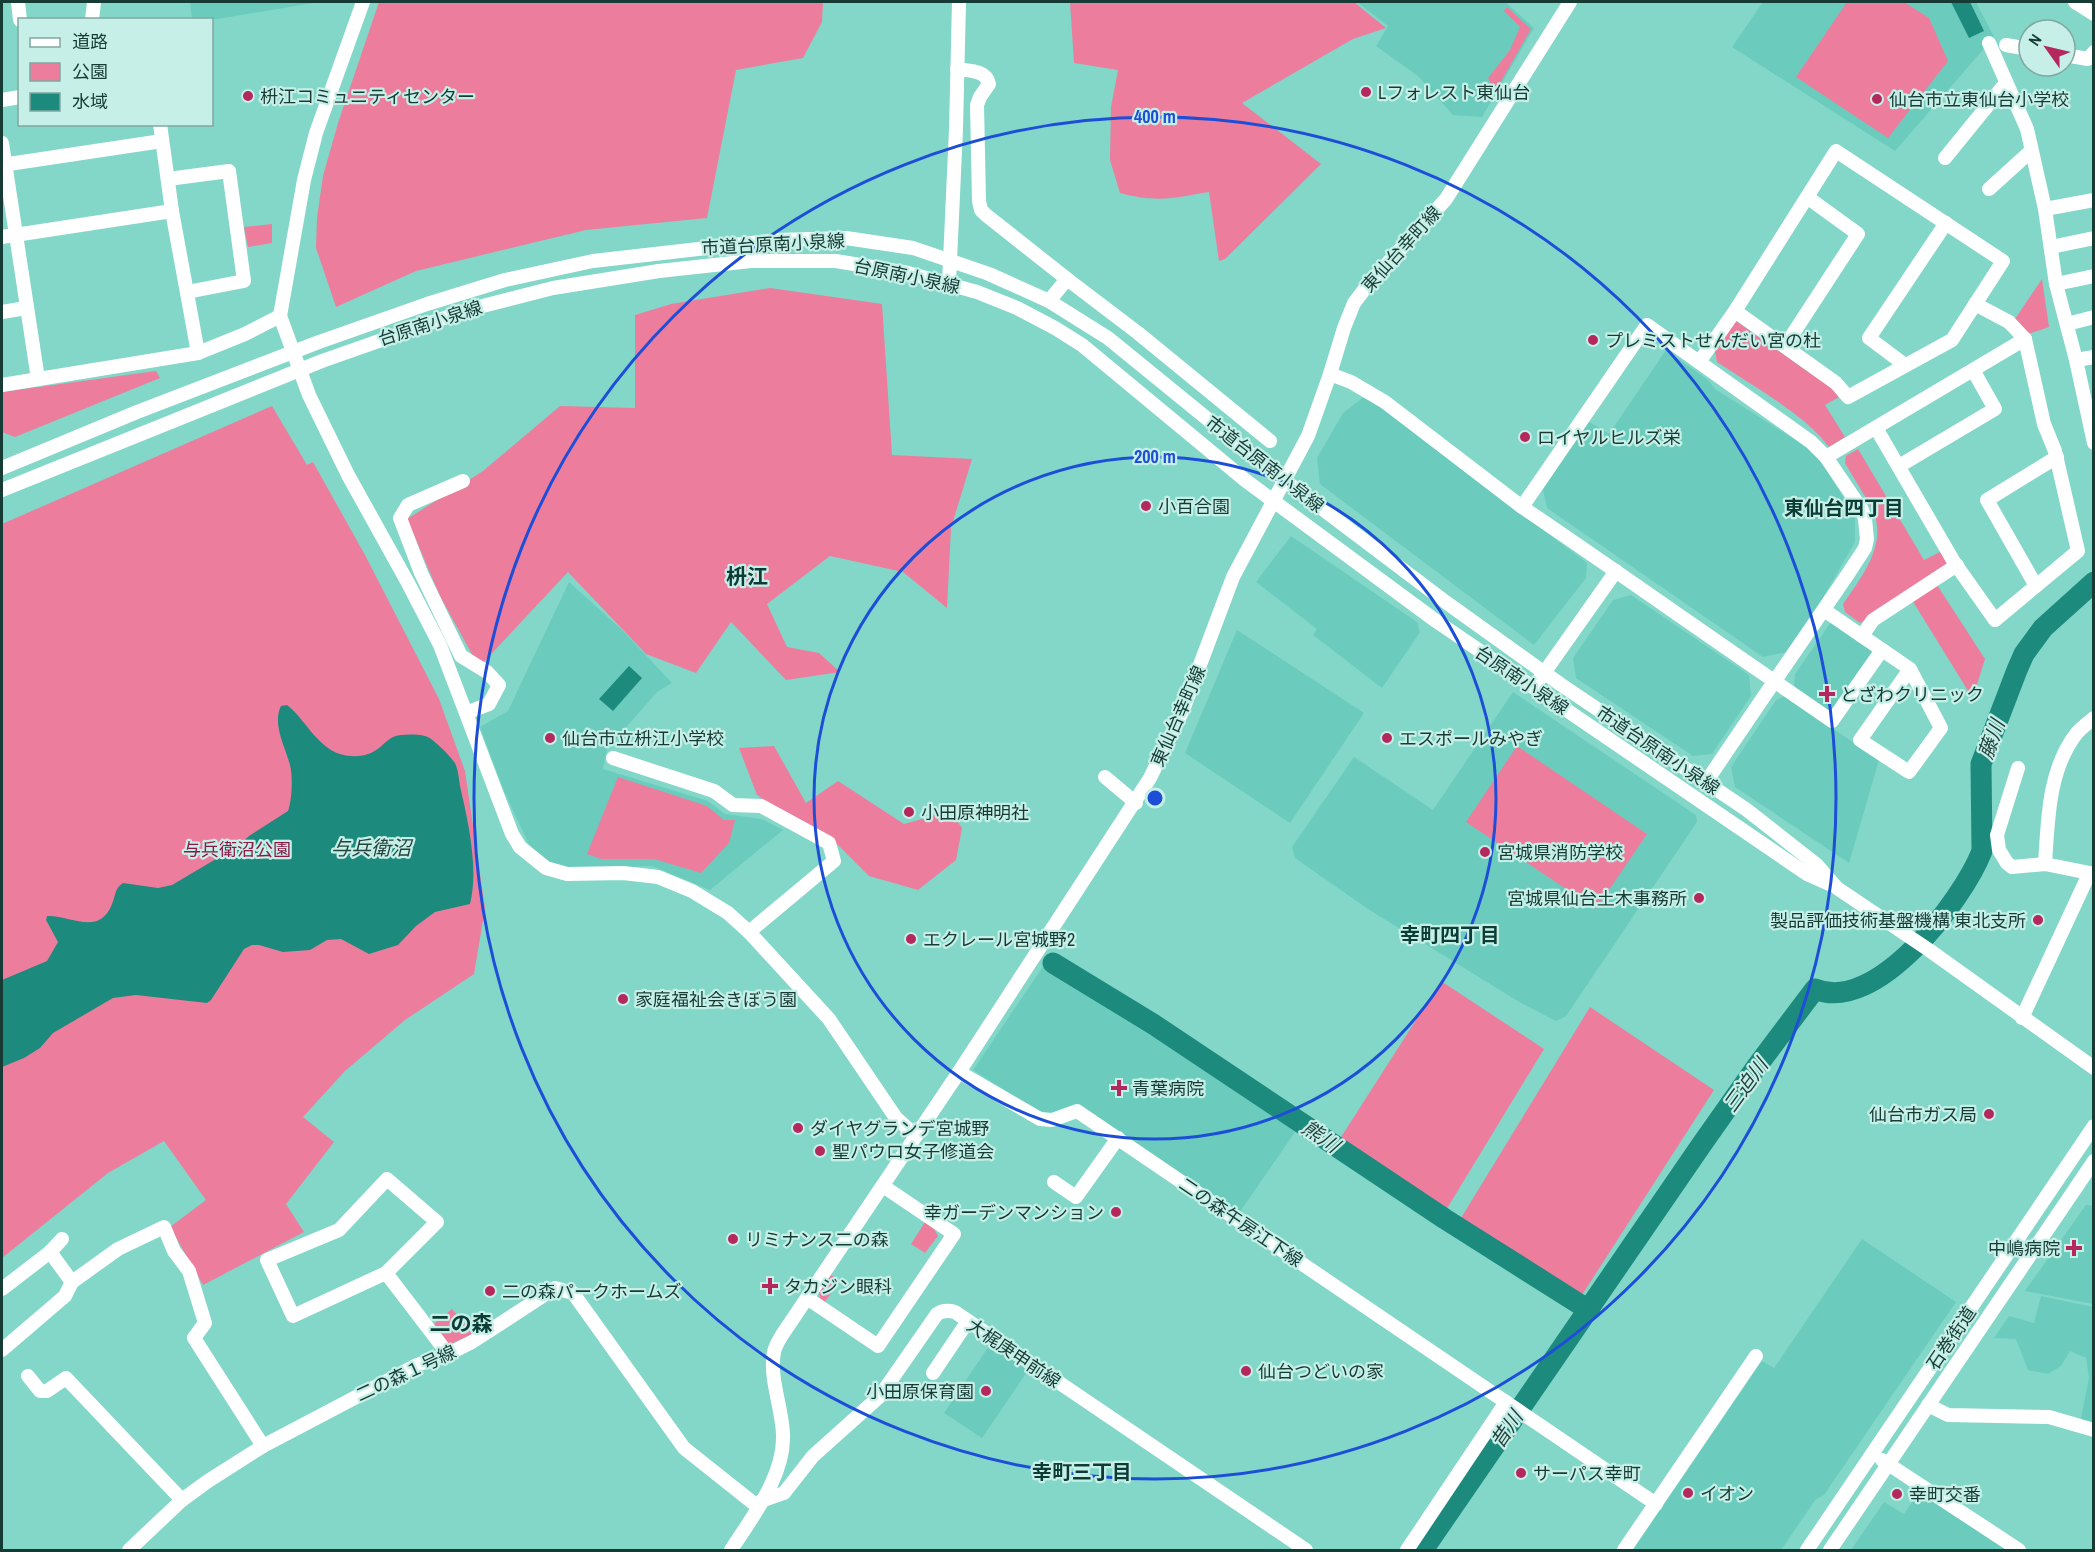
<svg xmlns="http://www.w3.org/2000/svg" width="2095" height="1552" font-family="'Archivo Narrow','Noto Sans JP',sans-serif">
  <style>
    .built { fill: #6bccbd }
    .green { fill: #ed7d9d }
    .water { fill: #1d8a7e }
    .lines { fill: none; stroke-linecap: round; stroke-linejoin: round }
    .river { stroke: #1d8a7e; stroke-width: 21 }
    .minor { stroke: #fff; stroke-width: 14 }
    .ring { fill: none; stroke: #1d4ed8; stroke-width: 3 }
    .poi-dot { fill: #b5285e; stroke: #c6efe7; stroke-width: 2 }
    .labels { text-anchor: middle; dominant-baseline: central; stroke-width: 4.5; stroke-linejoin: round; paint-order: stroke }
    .poi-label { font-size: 18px; fill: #163b35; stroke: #c6efe7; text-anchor: start }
    .street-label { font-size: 18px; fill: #163b35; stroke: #c6efe7 }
    .park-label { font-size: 18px; fill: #8b1946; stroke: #c6efe7 }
    .neighbourhood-label { font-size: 20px; font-weight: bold; fill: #0b3c36; stroke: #c6efe7 }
    .water-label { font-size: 20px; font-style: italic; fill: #24423e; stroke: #c6efe7 }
    .quarter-label { font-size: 21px; font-weight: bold; fill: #0b3c36; stroke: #c6efe7 }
    .centre { fill: #1d4ed8; stroke: #c6efe7; stroke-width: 3 }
    .ring-label { font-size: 18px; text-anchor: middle; font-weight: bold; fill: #1d4ed8; stroke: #c6efe7; stroke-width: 4.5; stroke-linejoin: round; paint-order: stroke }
  </style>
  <rect width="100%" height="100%" fill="#82d7c9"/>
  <g class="built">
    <polygon points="190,2 319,2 212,20 192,19"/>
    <polygon points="1357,2 1505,2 1534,28 1482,117 1453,115 1418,76 1376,46 1388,26"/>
    <polygon points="1763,2 1976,2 1994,37 1895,151 1732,47"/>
    <polygon points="1666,350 1708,380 1715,389 1816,453 1855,516 1855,542 1816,610 1787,652 1763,657 1547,508 1543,490 1588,421 1609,434"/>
    <polygon points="1365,396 1587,563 1586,578 1534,645 1320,484 1317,458 1343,413"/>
    <polygon points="1291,536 1417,622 1420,632 1382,688 1313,635 1317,629 1256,582"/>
    <polygon points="569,582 621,629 672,683 657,692 607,749 603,769 708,801 725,814 762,819 783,830 710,890 652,866 565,869 545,861 531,849 504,791 480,727 508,711"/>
    <polygon points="1631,595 1749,675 1751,696 1712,754 1693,756 1576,678 1573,658 1613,600"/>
    <polygon points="1831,622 1871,649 1872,655 1837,707 1827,710 1794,687 1795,674"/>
    <polygon points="1237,630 1364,713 1290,823 1185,753"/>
    <polygon points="1513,692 1696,815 1697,822 1566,1016 1556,1021 1521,1003 1368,909 1295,858 1292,847 1354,757 1433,810"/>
    <polygon points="1785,696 1879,760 1849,863 1735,787 1731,767 1776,700"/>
    <polygon points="1046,962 1298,1128 1239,1213 1071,1106 1052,1114 1036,1110 973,1070"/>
    <polygon points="2086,1205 2093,1206 2093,1304 2025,1291"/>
    <polygon points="1862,1239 1956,1302 1824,1495 1816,1499 1781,1550 1633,1550 1762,1361 1774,1368"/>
    <polygon points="2041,1296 2093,1307 2093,1427 2080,1423 2089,1378 2086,1358 2070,1351 2061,1366 2048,1374 2028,1370 2016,1339 1994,1338 2009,1316 2034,1323"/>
    <polygon points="991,1343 1029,1369 982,1438 944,1413"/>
    <polygon points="1919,1492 2009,1550 1851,1550 1884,1502 1904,1514"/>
  </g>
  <g class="green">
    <polygon points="379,2 823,2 822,22 803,58 736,70 707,218 586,230 416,271 336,307 316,248 317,218 323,176 338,123"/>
    <path d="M1070 2H1354L1386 28 1353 39 1242 103 1321 164 1225 259 1219 261 1209 192C1172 198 1158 203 1120 193L1110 160 1111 107 1118 70 1074 63Z"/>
    <polygon points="1847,2 1904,2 1929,18 1948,61 1888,138 1796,77"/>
    <polygon points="1507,7 1531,29 1495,92 1488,78 1510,50 1520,27 1504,11"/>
    <polygon points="272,224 272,243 248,247 244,227"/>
    <polygon points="2042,279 2049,327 2028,334 2015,319"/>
    <polygon points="770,288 882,304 892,455 972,459 951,528 947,608 903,572 830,556 767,604 787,647 819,653 840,672 786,680 731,622 696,673 646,654 568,572 479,667 440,596 407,519 483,471 560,406 635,408 635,315 671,304"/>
    <path d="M1736 321 1831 388 1839 397 1825 405 1845 437 1829 447C1806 415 1751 385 1717 362L1715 352Z"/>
    <polygon points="156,371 160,378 15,437 2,432 2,392"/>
    <polygon points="272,406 307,465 313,462 365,555 439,699 465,771 485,908 474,974 405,1020 345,1071 303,1117 334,1142 286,1204 304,1232 203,1285 170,1227 206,1200 164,1141 108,1173 2,1258 2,524"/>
    <path d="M1858 449 1924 560 1942 551 1947 558 1946 567 1860 623 1845 612 1843 604C1861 578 1888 544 1873 511 1865 495 1854 479 1845 463L1846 456Z"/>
    <polygon points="1937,585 1985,659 1974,694 1970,694 1912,600"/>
    <polygon points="774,746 806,803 838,781 904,824 950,811 962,828 956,860 918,890 869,876 833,840 786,815 757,795 739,748"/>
    <polygon points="1517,746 1647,834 1596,909 1466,822"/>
    <polygon points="618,777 707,806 724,820 735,820 729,843 701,873 654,859 601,859 587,854"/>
    <polygon points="1441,981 1544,1049 1443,1215 1336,1145"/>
    <polygon points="1590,1007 1714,1090 1580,1298 1461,1218"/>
    <polygon points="925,1222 934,1229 938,1236 925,1253 911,1244"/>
    <polygon points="831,1275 840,1281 824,1303 820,1300 819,1291"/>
    <polygon points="452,1309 473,1334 446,1346 434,1324"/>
  </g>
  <g class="water">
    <polygon points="1951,2 1970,2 1984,31 1969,38"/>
    <polygon points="629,666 642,678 613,711 599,699"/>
    <path d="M287 705C305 719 317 747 340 754 354 758 367 757 379 748 384 744 387 740 393 737 401 734 416 734 425 736 432 737 451 757 455 763 458 769 459 779 460 786 468 821 479 868 470 904L435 912 416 926 398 945 369 954 341 939 327 940 310 950 283 952 259 945H252L244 949 211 1000 207 1003 136 995 113 998 53 1033 40 1048 24 1058 2 1067V980L47 961 58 942 46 920 47 916C71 915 99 937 112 904 116 895 114 889 123 883L158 888 172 885 238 846 249 836 288 811C292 800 293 777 290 765 285 746 272 724 281 706Z"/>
  </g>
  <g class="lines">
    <g class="river">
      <polyline points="1053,963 1153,1024 1445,1219 1584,1307 1590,1308"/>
      <path d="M1423 1550 1702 1144 1757 1066 1815 989C1876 1015 1963 900 1982 851L1981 764 2017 670 2024 654 2043 628 2094 582"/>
    </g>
    <g class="minor">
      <polyline points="18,2 20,20"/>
      <polyline points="363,2 316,133 304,180 280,316 309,395 348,475 408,583 440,645 512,834 520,847 546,868 567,874 623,873 658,877 692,891 728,913 749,932 829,1019 896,1118 916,1136"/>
      <polyline points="2075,2 2094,14"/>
      <polyline points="92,20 94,2"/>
      <polyline points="1989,43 2027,129 2045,209 2056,284 2076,360 2094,443"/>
      <polyline points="2006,45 2029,49"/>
      <polyline points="2065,55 2088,59 2094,52"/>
      <path d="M957 69C970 71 986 70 989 84L980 97 977 105 979 201 981 210 986 215 1067 279"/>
      <polyline points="2,100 20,97"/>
      <polyline points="160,124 172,211 198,353"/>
      <polyline points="2,143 38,379"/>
      <polyline points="1945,158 2006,83"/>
      <polyline points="2,165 162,141"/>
      <polyline points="168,179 229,171 244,281 187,292"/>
      <polyline points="1989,189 2031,151"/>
      <polyline points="2045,209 2094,200"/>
      <polyline points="2,237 172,211"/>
      <polyline points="2051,247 2094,238"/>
      <polyline points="949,283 956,129 959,2"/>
      <polyline points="2056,284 2094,276"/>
      <polyline points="1049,301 1067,279 1138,333 1270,441"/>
      <polyline points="2,312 26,308"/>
      <polyline points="2067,324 2094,317"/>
      <polyline points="1785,346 1858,234 1807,197"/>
      <polyline points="2076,360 2094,357"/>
      <polyline points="1699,362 1735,311 1836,151 2003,261 1952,340 1848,397 1836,383 1735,311"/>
      <polyline points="1905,365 1869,338 1946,223"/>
      <polyline points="1330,374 1351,382 1385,402 1522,507"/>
      <polyline points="2,385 198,353 245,334 280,316"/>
      <polyline points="1876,428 1954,562 1995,620 2078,551 2055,451 2044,424 2025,339"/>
      <polyline points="1826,457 2025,339 2009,322 1975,304"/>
      <polyline points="1899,466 1995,409 1973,370"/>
      <polyline points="2,468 137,412 319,342 427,304 505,280 593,261 777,240 846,238 913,248 989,274 1049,301 1108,338 1259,461 1447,603 1560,684 1747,810 1817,865 1837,888 1929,950 2094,1068"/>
      <polyline points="463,481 408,505 400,518 421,573 461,656 487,672 499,685 489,704 466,713"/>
      <polyline points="2,490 322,361 467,310 553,288 659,271 751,261 836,261 908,273 977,292 1017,308 1055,328 1082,345 1245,480 1436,621 1807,874 1832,885"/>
      <polyline points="2036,586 1987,500 2057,457"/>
      <polyline points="1824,610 1910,669 1941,728 1909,772 1860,740 1910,669"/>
      <polyline points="1862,636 1873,620 1957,565"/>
      <polyline points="1539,680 1616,571"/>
      <polyline points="613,758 714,791 733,805 761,806 829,843 834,861 749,932"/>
      <polyline points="2018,768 1997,835 1999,850 2007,863 2012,867 2045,864 2094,874"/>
      <polyline points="1105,777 1136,803"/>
      <path d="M1706 782 1765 695 1785 666 1848 574 1865 548 1867 539 1865 519 1862 510 1826 457 1811 442 1647 325 1522 507C1602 561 1681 617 1761 672L1832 721 1882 650"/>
      <path d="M2045 864C2048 820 2048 771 2076 734 2081 728 2088 723 2094 718"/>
      <polyline points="2022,1018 2089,874"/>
      <polyline points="959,1072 1040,1119 1052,1120 1077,1111 1656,1504"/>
      <polyline points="1054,1182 1076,1197 1118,1138"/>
      <polyline points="50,1252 62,1239"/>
      <polyline points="386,1273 437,1222 387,1179 339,1230 267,1260 293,1316 386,1273 448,1354"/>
      <polyline points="2,1289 50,1252 72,1282"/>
      <polyline points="807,1298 878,1346 954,1234 883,1186"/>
      <polyline points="2,1350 65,1296 72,1282 118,1249 164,1227 174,1251 189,1271 205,1323 194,1338 263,1446"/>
      <polyline points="933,1373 968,1321"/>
      <polyline points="28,1376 40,1391 47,1391 66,1378 182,1500"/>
      <polyline points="1928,1405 1948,1415 2049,1417 2094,1430"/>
      <polyline points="1882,1460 2019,1550"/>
      <path d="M761 1501 784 1493 813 1456 880 1396 937 1314C943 1310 948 1310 955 1312L1306 1550"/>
      <polyline points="129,1550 182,1500 208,1481 263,1446 417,1365 448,1354 472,1342 555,1288 573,1293 684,1448 757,1506"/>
      <path d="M731 1550C752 1517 785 1476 783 1434 782 1407 769 1378 774 1352 775 1346 779 1340 782 1335L959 1072 1150 778 1183 710 1233 577 1308 436 1330 374 1344 328 1354 303 1367 286 1446 199 1570 2"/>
      <polyline points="1407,1550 1506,1402"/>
      <polyline points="1624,1550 1756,1356"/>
      <polyline points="1807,1550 2094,1126"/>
      <polyline points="1830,1550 2094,1161"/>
    </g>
  </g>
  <g class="ring">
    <circle cx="1155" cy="798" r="341"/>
    <circle cx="1155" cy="798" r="681"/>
  </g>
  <g class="poi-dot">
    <circle cx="1366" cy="92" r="6"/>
    <circle cx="248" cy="96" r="6"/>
    <circle cx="1877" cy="99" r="6"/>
    <circle cx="1593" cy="340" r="6"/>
    <circle cx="1525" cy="437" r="6"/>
    <circle cx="1146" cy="506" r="6"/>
    <path d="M1824 685h6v6h6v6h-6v6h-6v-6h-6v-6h6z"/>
    <circle cx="550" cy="738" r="6"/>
    <circle cx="1387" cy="738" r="6"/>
    <circle cx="909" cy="812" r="6"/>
    <circle cx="1485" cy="852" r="6"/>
    <circle cx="1699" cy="898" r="6"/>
    <circle cx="2038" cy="920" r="6"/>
    <circle cx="911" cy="939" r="6"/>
    <circle cx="623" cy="999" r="6"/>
    <path d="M1116 1079h6v6h6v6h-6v6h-6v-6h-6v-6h6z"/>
    <circle cx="1989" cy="1114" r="6"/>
    <circle cx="798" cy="1128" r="6"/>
    <circle cx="820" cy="1151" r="6"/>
    <circle cx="1116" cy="1212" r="6"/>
    <circle cx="733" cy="1239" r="6"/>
    <path d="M2071 1239h6v6h6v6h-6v6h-6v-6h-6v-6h6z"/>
    <path d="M767 1277h6v6h6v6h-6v6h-6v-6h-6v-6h6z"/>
    <circle cx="490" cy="1291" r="6"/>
    <circle cx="1246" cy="1371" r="6"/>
    <circle cx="986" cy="1391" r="6"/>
    <circle cx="1521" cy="1473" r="6"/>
    <circle cx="1688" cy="1493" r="6"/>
    <circle cx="1897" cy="1494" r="6"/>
  </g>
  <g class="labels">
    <g class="poi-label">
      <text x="1378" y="92">Lフォレスト東仙台</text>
      <text x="260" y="96">枡江コミュニティセンター</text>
      <text x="1889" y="99">仙台市立東仙台小学校</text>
      <text x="1605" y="340">プレミストせんだい宮の杜</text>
      <text x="1537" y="437">ロイヤルヒルズ栄</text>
      <text x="1158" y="506">小百合園</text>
      <text x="1840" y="694">とざわクリニック</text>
      <text x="562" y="738">仙台市立枡江小学校</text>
      <text x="1399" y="738">エスポールみやぎ</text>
      <text x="921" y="812">小田原神明社</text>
      <text x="1497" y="852">宮城県消防学校</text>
      <text x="1687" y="898" text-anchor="end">宮城県仙台土木事務所</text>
      <text x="2026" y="920" text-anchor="end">製品評価技術基盤機構 東北支所</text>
      <text x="923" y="939">エクレール宮城野2</text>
      <text x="635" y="999">家庭福祉会きぼう園</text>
      <text x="1132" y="1088">青葉病院</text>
      <text x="1977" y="1114" text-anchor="end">仙台市ガス局</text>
      <text x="810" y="1128">ダイヤグランデ宮城野</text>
      <text x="832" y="1151">聖パウロ女子修道会</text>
      <text x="1104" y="1212" text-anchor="end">幸ガーデンマンション</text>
      <text x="745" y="1239">リミナンス二の森</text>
      <text x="2060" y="1248" text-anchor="end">中嶋病院</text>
      <text x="784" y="1286">タカジン眼科</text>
      <text x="502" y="1291">二の森パークホームズ</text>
      <text x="1258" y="1371">仙台つどいの家</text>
      <text x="974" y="1391" text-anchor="end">小田原保育園</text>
      <text x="1533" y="1473">サーパス幸町</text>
      <text x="1700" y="1493">イオン</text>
      <text x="1909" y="1494">幸町交番</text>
    </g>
    <g class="street-label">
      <text transform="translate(773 244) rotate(-3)">市道台原南小泉線</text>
      <text transform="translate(1401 249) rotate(-48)">東仙台幸町線</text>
      <text transform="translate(907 276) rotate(12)">台原南小泉線</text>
      <text transform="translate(430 323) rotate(-18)">台原南小泉線</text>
      <text transform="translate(1265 464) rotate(38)">市道台原南小泉線</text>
      <text transform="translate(1522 680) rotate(34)">台原南小泉線</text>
      <text transform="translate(1178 716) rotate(-66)">東仙台幸町線</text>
      <text transform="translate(1658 750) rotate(34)">市道台原南小泉線</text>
      <text transform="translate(1241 1222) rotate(34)">二の森午房江下線</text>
      <text transform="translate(1951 1338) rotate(-56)">石巻街道</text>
      <text transform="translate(1014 1353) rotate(34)">大梶庚申前線</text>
      <text transform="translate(406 1373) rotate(-25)">二の森１号線</text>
    </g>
    <g class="park-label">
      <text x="237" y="849">与兵衛沼公園</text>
    </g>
    <g class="neighbourhood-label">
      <text x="1844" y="507">東仙台四丁目</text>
      <text x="1450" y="934">幸町四丁目</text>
      <text x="1082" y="1471">幸町三丁目</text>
    </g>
    <g class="water-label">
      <text transform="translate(1991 739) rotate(-70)">藤川</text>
      <text x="371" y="847">与兵衛沼</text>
      <text transform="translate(1745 1085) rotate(-54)">三迫川</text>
      <text transform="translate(1321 1136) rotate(34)">熊川</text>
      <text transform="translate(1506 1429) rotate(-56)">昔川</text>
    </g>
    <g class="quarter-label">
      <text x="747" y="576">枡江</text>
      <text x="461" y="1323">二の森</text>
    </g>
  </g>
  <circle cx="1155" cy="798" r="9" class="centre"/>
  <g class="ring-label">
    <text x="1155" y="123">400 m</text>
    <text x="1155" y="463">200 m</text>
  </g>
  <rect width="2095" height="1552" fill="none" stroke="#163b35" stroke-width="6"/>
  <rect x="18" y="18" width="195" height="108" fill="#c6efe7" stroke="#80a7a0" stroke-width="1.5"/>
  <rect x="30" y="38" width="30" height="9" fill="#ffffff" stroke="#80a7a0" stroke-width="1.5"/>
  <text x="72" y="48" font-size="18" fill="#163b35">道路</text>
  <rect x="30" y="63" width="30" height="18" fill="#ed7d9d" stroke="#80a7a0" stroke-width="1.5"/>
  <text x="72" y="78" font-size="18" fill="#163b35">公園</text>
  <rect x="30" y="93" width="30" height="18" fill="#1d8a7e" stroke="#80a7a0" stroke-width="1.5"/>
  <text x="72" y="108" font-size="18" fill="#163b35">水域</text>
  <g transform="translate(2047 48) rotate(304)"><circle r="28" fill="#c6efe7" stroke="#80a7a0" stroke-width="1.5"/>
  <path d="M0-4.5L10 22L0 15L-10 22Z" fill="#b5285e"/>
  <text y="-9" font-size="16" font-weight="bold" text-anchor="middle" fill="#163b35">N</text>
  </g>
</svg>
